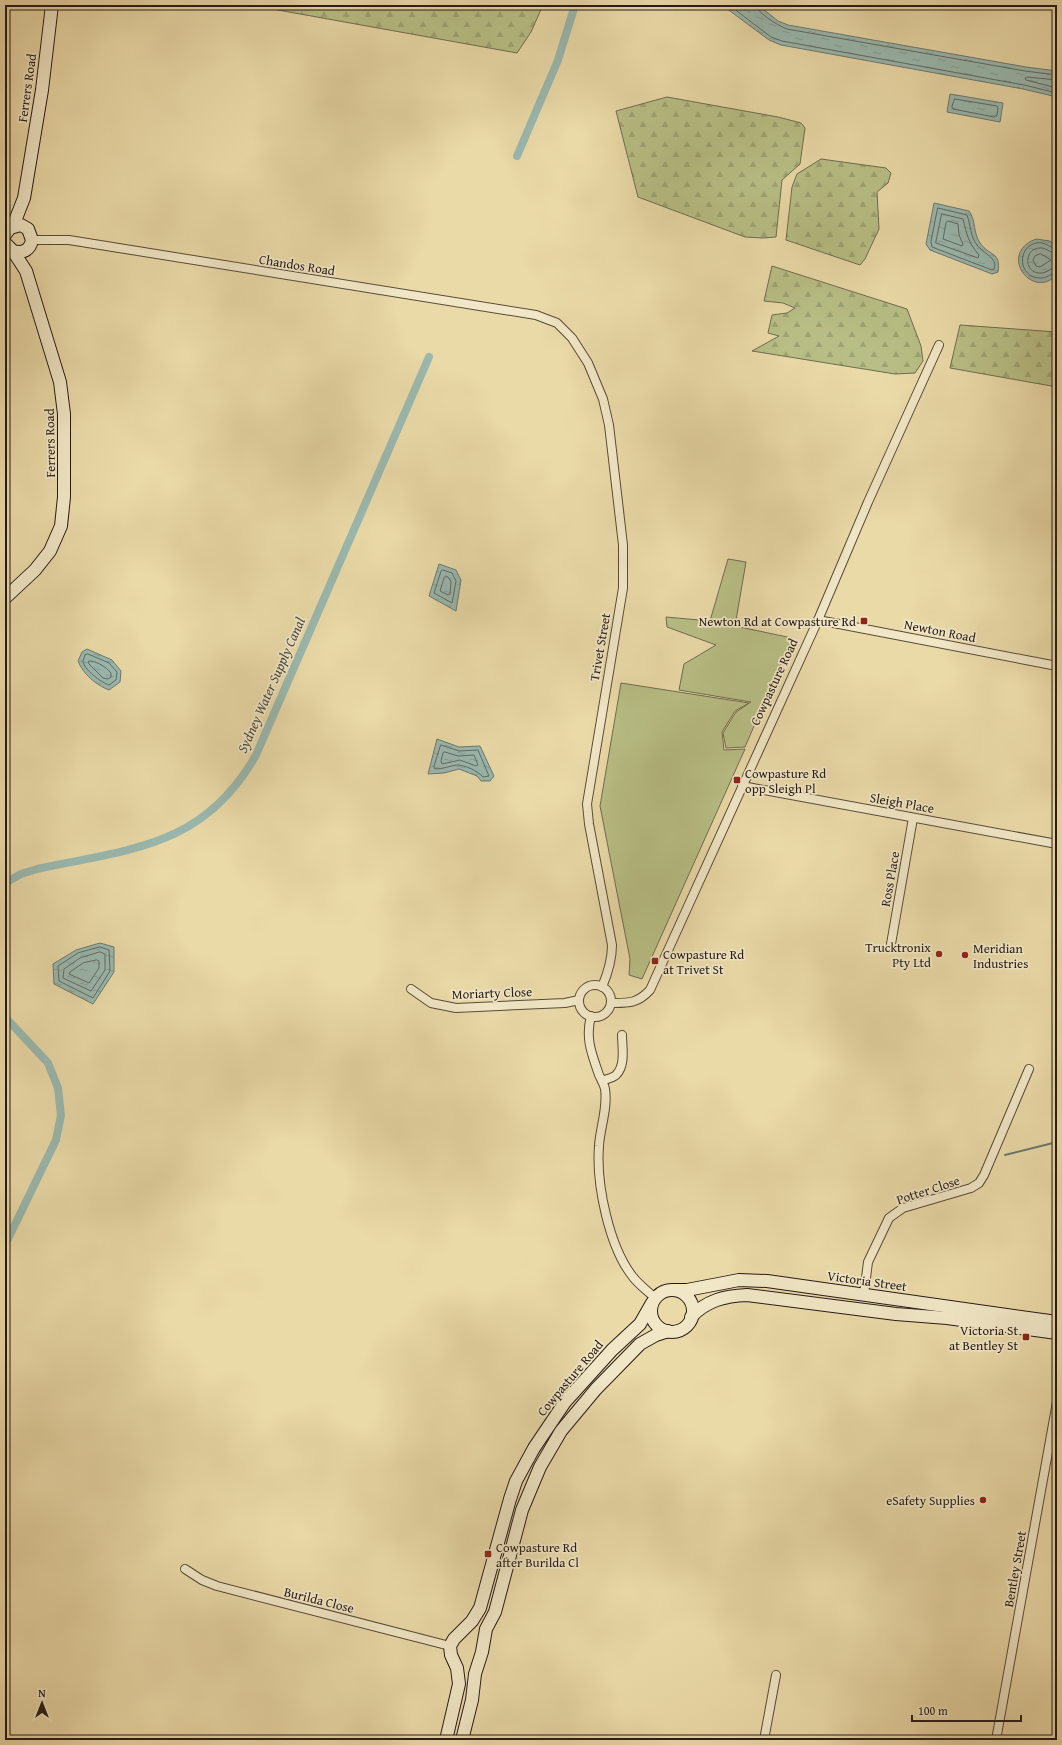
<svg xmlns="http://www.w3.org/2000/svg" width="1062" height="1745" font-family="'Gentium Book Plus',serif">
  <style>
    .green { fill: #b8bf86; stroke: #706c4e }
    .forest { fill: url(#forest-firs); stroke: #706c4e }
    .water { fill: url(#water-ripples); stroke: #6c7972 }
    .lines { fill: none; stroke-linecap: round; stroke-linejoin: round }
    .shore { stroke: #606a63; stroke-width: 1 }
    .stream { stroke: #6c7972; stroke-width: 2 }
    .canal { stroke: #9ab9b0; stroke-width: 8 }
    .street-casing { stroke: #584a3a; stroke-width: 10 }
    .secondary-casing { stroke: #271a16; stroke-width: 14 }
    .street { stroke: #f1e7c6; stroke-width: 8 }
    .secondary { stroke: #f1e7c6; stroke-width: 12 }
    .poi-dot { fill: #8f2418; stroke: #f1e7c6; stroke-width: 1.5 }
    .labels { text-anchor: middle; dominant-baseline: central; stroke-width: 3.5; stroke-linejoin: round; paint-order: stroke }
    .street-label { font-size: 13px; fill: #271a16; stroke: #f1e7c6 }
    .poi-label { font-size: 13px; fill: #271a16; stroke: #f1e7c6; text-anchor: end }
    .water-label { font-size: 14px; font-style: italic; fill: #4a4a44; stroke: #f1e7c6 }
  </style>
  <defs>
    <pattern id="forest-firs" width="22" height="20" patternUnits="userSpaceOnUse"><rect width="22" height="20" fill="#b8bf86"/><path d="M5 1l3.5 6h-7zM16 11l3.5 6h-7z" fill="#9ea473"/></pattern>
    <pattern id="water-ripples" width="26" height="14" patternUnits="userSpaceOnUse"><rect width="26" height="14" fill="#9ab9b0"/><path d="M2 4q2-2 4 0t4 0M15 11q2-2 4 0t4 0" fill="none" stroke="#859e97"/></pattern>
  </defs>
  <rect width="100%" height="100%" fill="#eadaa8"/>
  <filter id="stains"><feTurbulence type="fractalNoise" baseFrequency=".005" numOctaves="4"/><feColorMatrix values="0 0 0 0 .2 0 0 0 0 .09 0 0 0 0 .02 0 0 0 .5 -.17"/></filter>
  <radialGradient id="worn" r=".72"><stop offset=".6" stop-color="#630" stop-opacity="0"/><stop offset="1" stop-color="#630" stop-opacity=".3"/></radialGradient>
  <g class="green">
    <polygon points="728,559 746,562 735,626 792,638 745,747 726,748 723,733 736,712 751,702 679,690 684,664 716,645 667,627 666,617 710,621"/>
    <polygon points="621,683 749,703 735,711 722,732 724,750 745,749 642,979 629,975 630,959 600,806"/>
  </g>
  <g class="forest">
    <polygon points="250,5 543,5 531,32 517,53"/>
    <polygon points="667,97 778,117 801,123 805,128 800,164 782,180 776,237 763,238 745,237 638,197 616,111"/>
    <polygon points="821,159 886,168 891,173 888,183 877,192 879,229 865,259 860,265 786,240 792,187 797,174"/>
    <polygon points="772,266 907,309 921,346 923,361 915,373 895,374 752,351 779,336 768,333 772,315 787,313 795,308 783,303 764,301"/>
    <polygon points="960,325 1057,332 1057,387 950,368"/>
  </g>
  <g class="water">
    <polygon points="722,5 758,5 778,21 788,25 1026,67 1057,71 1057,97 1023,89 781,45 769,40"/>
    <polygon points="950,94 1003,103 1000,122 947,112"/>
    <path d="M934 203 969 211C976 220 973 233 980 243 990 257 1001 251 998 272L992 274 930 250 926 244Z"/>
    <path d="M1036 239 1050 241 1057 247V274C1034 302 996 254 1036 239Z"/>
    <polygon points="439,564 456,570 461,580 456,611 429,596"/>
    <path d="M87 649 112 660 121 671 120 682 109 690C96 685 83 674 78 661L82 652Z"/>
    <polygon points="437,739 459,747 480,746 494,776 490,781 481,781 477,776 459,769 444,773 428,774"/>
    <polygon points="100,943 114,947 114,972 93,1004 54,984 53,964 76,950"/>
  </g>
  <g class="lines">
    <g class="shore">
      <polyline points="729,5 771,37 782,41 1024,85 1057,93"/>
      <path d="M756 5C757 13 779 26 787 29L1025 71 1057 75"/>
      <polyline points="1057,80 1027,77 1025,78 1026,80 1057,88"/>
      <polygon points="955,99 997,106 998,108 997,115 994,117 953,109 952,107"/>
      <path d="M938 208 967 215C971 226 970 236 977 245 983 254 998 257 994 269L992 270 932 247 931 242Z"/>
      <path d="M942 214 963 219C967 235 968 242 979 255L978 258 936 243Z"/>
      <polygon points="948,221 958,224 959,235 963,244 962,246 943,239 946,223"/>
      <path d="M1057 249C1049 248 1045 241 1036 243 1016 248 1019 277 1039 278 1047 279 1051 273 1057 272"/>
      <polygon points="1041,254 1051,260 1040,267 1036,266 1033,260 1035,256"/>
      <path d="M1057 254C1050 253 1046 247 1039 248 1024 249 1024 272 1039 273 1046 274 1050 268 1057 267"/>
      <polygon points="443,570 452,573 456,581 452,603 434,593 441,571"/>
      <polygon points="446,576 449,578 451,582 450,594 448,595 440,591 444,578"/>
      <path d="M88 654 109 663 117 672 116 680 109 685C102 683 83 669 83 661 83 660 85 656 85 655Z"/>
      <path d="M89 661C97 661 106 667 111 673V677L108 679 103 678 89 664Z"/>
      <path d="M441 745 459 751 478 750 489 776 483 777C478 771 465 765 457 765 450 766 443 769 435 769L434 767Z"/>
      <polygon points="445,752 458,756 474,755 478,765 476,766 460,760 442,764 441,761 443,753"/>
      <polygon points="100,947 109,950 110,971 93,998 59,981 58,966 78,953"/>
      <polygon points="100,952 105,954 105,970 91,991 63,978 64,969 80,958"/>
      <polygon points="97,960 99,961 99,968 89,983 69,974 70,972 83,963"/>
    </g>
    <polyline class="stream" points="1005,1155 1057,1142"/>
    <g class="canal">
      <polyline points="517,156 558,60 575,5"/>
      <path d="M5 883 21 874 37 869C131 849 204 847 256 755L429 357"/>
      <polyline points="5,1017 48,1063 58,1088 61,1115 56,1140 5,1245"/>
    </g>
    <defs>
      <g id="street">
        <path d="M32 240H69L536 315 557 323 572 338 588 363 603 399 609 425 623 545V588L587 804 589 824 612 945C612 960 608 973 602 987"/>
        <polyline points="818,620 1057,666"/>
        <polyline points="742,786 1057,844"/>
        <polyline points="891,944 913,818"/>
        <circle cx="595" cy="1001" r="16"/>
        <polyline points="411,989 431,1003 456,1008 565,1003 579,1000"/>
        <path d="M611 1003C628 1003 637 1004 650 990L818 620 868 502 939 345"/>
        <path d="M591 1016C585 1039 592 1054 599 1075 601 1079 604 1084 605 1089 608 1108 600 1128 599 1146 596 1184 609 1247 633 1277 639 1285 648 1291 655 1298"/>
        <path d="M602 1081C606 1079 613 1078 616 1075 626 1065 622 1047 622 1035"/>
        <polyline points="864,1294 868,1262 889,1218 903,1208 971,1188 979,1183 984,1175 1029,1069"/>
        <polyline points="185,1569 202,1580 217,1586 450,1646"/>
        <polyline points="764,1740 776,1675"/>
        <polyline points="996,1740 1057,1402"/>
      </g>
      <g id="secondary">
        <polyline points="13,226 24,198 42,90 52,5"/>
        <path d="M5 235 10 228 21 225 28 229 32 240C30 250 23 254 13 251L5 243"/>
        <polyline points="5,598 35,570 50,551 61,526 64,497 64,414 60,382 26,271 13,251"/>
        <polyline points="674,1290 687,1290 739,1280 767,1281 1057,1322"/>
        <circle cx="672" cy="1311" r="21"/>
        <path d="M691 1317C707 1300 725 1296 747 1295L896 1314 947 1318 1057 1333"/>
        <polyline points="446,1740 459,1684 457,1668 451,1655 450,1646 454,1639 472,1621 480,1608 510,1499 516,1481 534,1448 565,1402 612,1350 640,1324 652,1303"/>
        <polyline points="462,1740 472,1700 475,1674 482,1652 486,1629 495,1612 522,1510 540,1467 561,1431 596,1389 640,1344 656,1335 668,1331"/>
      </g>
    </defs>
    <use href="#street" class="street-casing"/>
    <use href="#secondary" class="secondary-casing"/>
    <use href="#street" class="street"/>
    <use href="#secondary" class="secondary"/>
  </g>
  <g class="poi-dot">
    <rect x="860" y="617" width="8" height="8" rx="2"/>
    <rect x="733" y="776" width="8" height="8" rx="2"/>
    <circle cx="939" cy="954" r="4"/>
    <circle cx="965" cy="955" r="4"/>
    <rect x="651" y="957" width="8" height="8" rx="2"/>
    <rect x="1022" y="1333" width="8" height="8" rx="2"/>
    <circle cx="983" cy="1500" r="4"/>
    <rect x="484" y="1550" width="8" height="8" rx="2"/>
  </g>
  <g class="labels">
    <g class="street-label">
      <text transform="translate(27 88) rotate(-82)">Ferrers Road</text>
      <text transform="translate(297 265) rotate(9)">Chandos Road</text>
      <text transform="translate(50 443) rotate(-91)">Ferrers Road</text>
      <text transform="translate(940 631) rotate(11)">Newton Road</text>
      <text transform="translate(600 647) rotate(-80)">Trivet Street</text>
      <text transform="translate(774 682) rotate(-65)">Cowpasture Road</text>
      <text transform="translate(902 803) rotate(10)">Sleigh Place</text>
      <text transform="translate(890 879) rotate(-80)">Ross Place</text>
      <text transform="translate(492 993) rotate(-2)">Moriarty Close</text>
      <text transform="translate(928 1190) rotate(-18)">Potter Close</text>
      <text transform="translate(867 1281) rotate(8)">Victoria Street</text>
      <text transform="translate(570 1378) rotate(-50)">Cowpasture Road</text>
      <text transform="translate(1015 1569) rotate(-80)">Bentley Street</text>
      <text transform="translate(319 1600) rotate(14)">Burilda Close</text>
    </g>
    <g class="poi-label">
      <text x="856" y="621">Newton Rd at Cowpasture Rd</text>
      <text x="745" y="773" text-anchor="start">Cowpasture Rd<tspan x="745" dy="15">opp Sleigh Pl</tspan></text>
      <text x="931" y="947">Trucktronix<tspan x="931" dy="15">Pty Ltd</tspan></text>
      <text x="973" y="948" text-anchor="start">Meridian<tspan x="973" dy="15">Industries</tspan></text>
      <text x="663" y="954" text-anchor="start">Cowpasture Rd<tspan x="663" dy="15">at Trivet St</tspan></text>
      <text x="1018" y="1330">Victoria St<tspan x="1018" dy="15">at Bentley St</tspan></text>
      <text x="975" y="1500">eSafety Supplies</text>
      <text x="496" y="1547" text-anchor="start">Cowpasture Rd<tspan x="496" dy="15">after Burilda Cl</tspan></text>
    </g>
    <g class="water-label">
      <text transform="translate(271 685) rotate(-66)">Sydney Water Supply Canal</text>
    </g>
  </g>
  <rect width="1062" height="1745" fill="none" stroke="#eadaa8" stroke-width="20"/>
  <rect x="6" y="6" width="1050" height="1733" fill="none" stroke="#271a16" stroke-width="2"/>
  <rect x="10" y="10" width="1042" height="1725" fill="none" stroke="#271a16"/>
  <g transform="translate(42 1703)" stroke="#f1e7c6" stroke-width="3" paint-order="stroke">
  <path d="M0-3L7 15L0 10L-7 15Z" fill="#271a16"/>
  <text y="-6" font-size="11" font-weight="bold" text-anchor="middle" fill="#271a16">N</text>
  </g>
  <path d="M912 1715v6h109v-6" fill="none" stroke="#271a16" stroke-width="2"/>
  <text x="918" y="1715" font-size="12" fill="#271a16" stroke="#f1e7c6" stroke-width="3" paint-order="stroke">100 m</text>
  <rect width="100%" height="100%" filter="url(#stains)"/>
  <rect width="100%" height="100%" fill="url(#worn)"/>
</svg>
